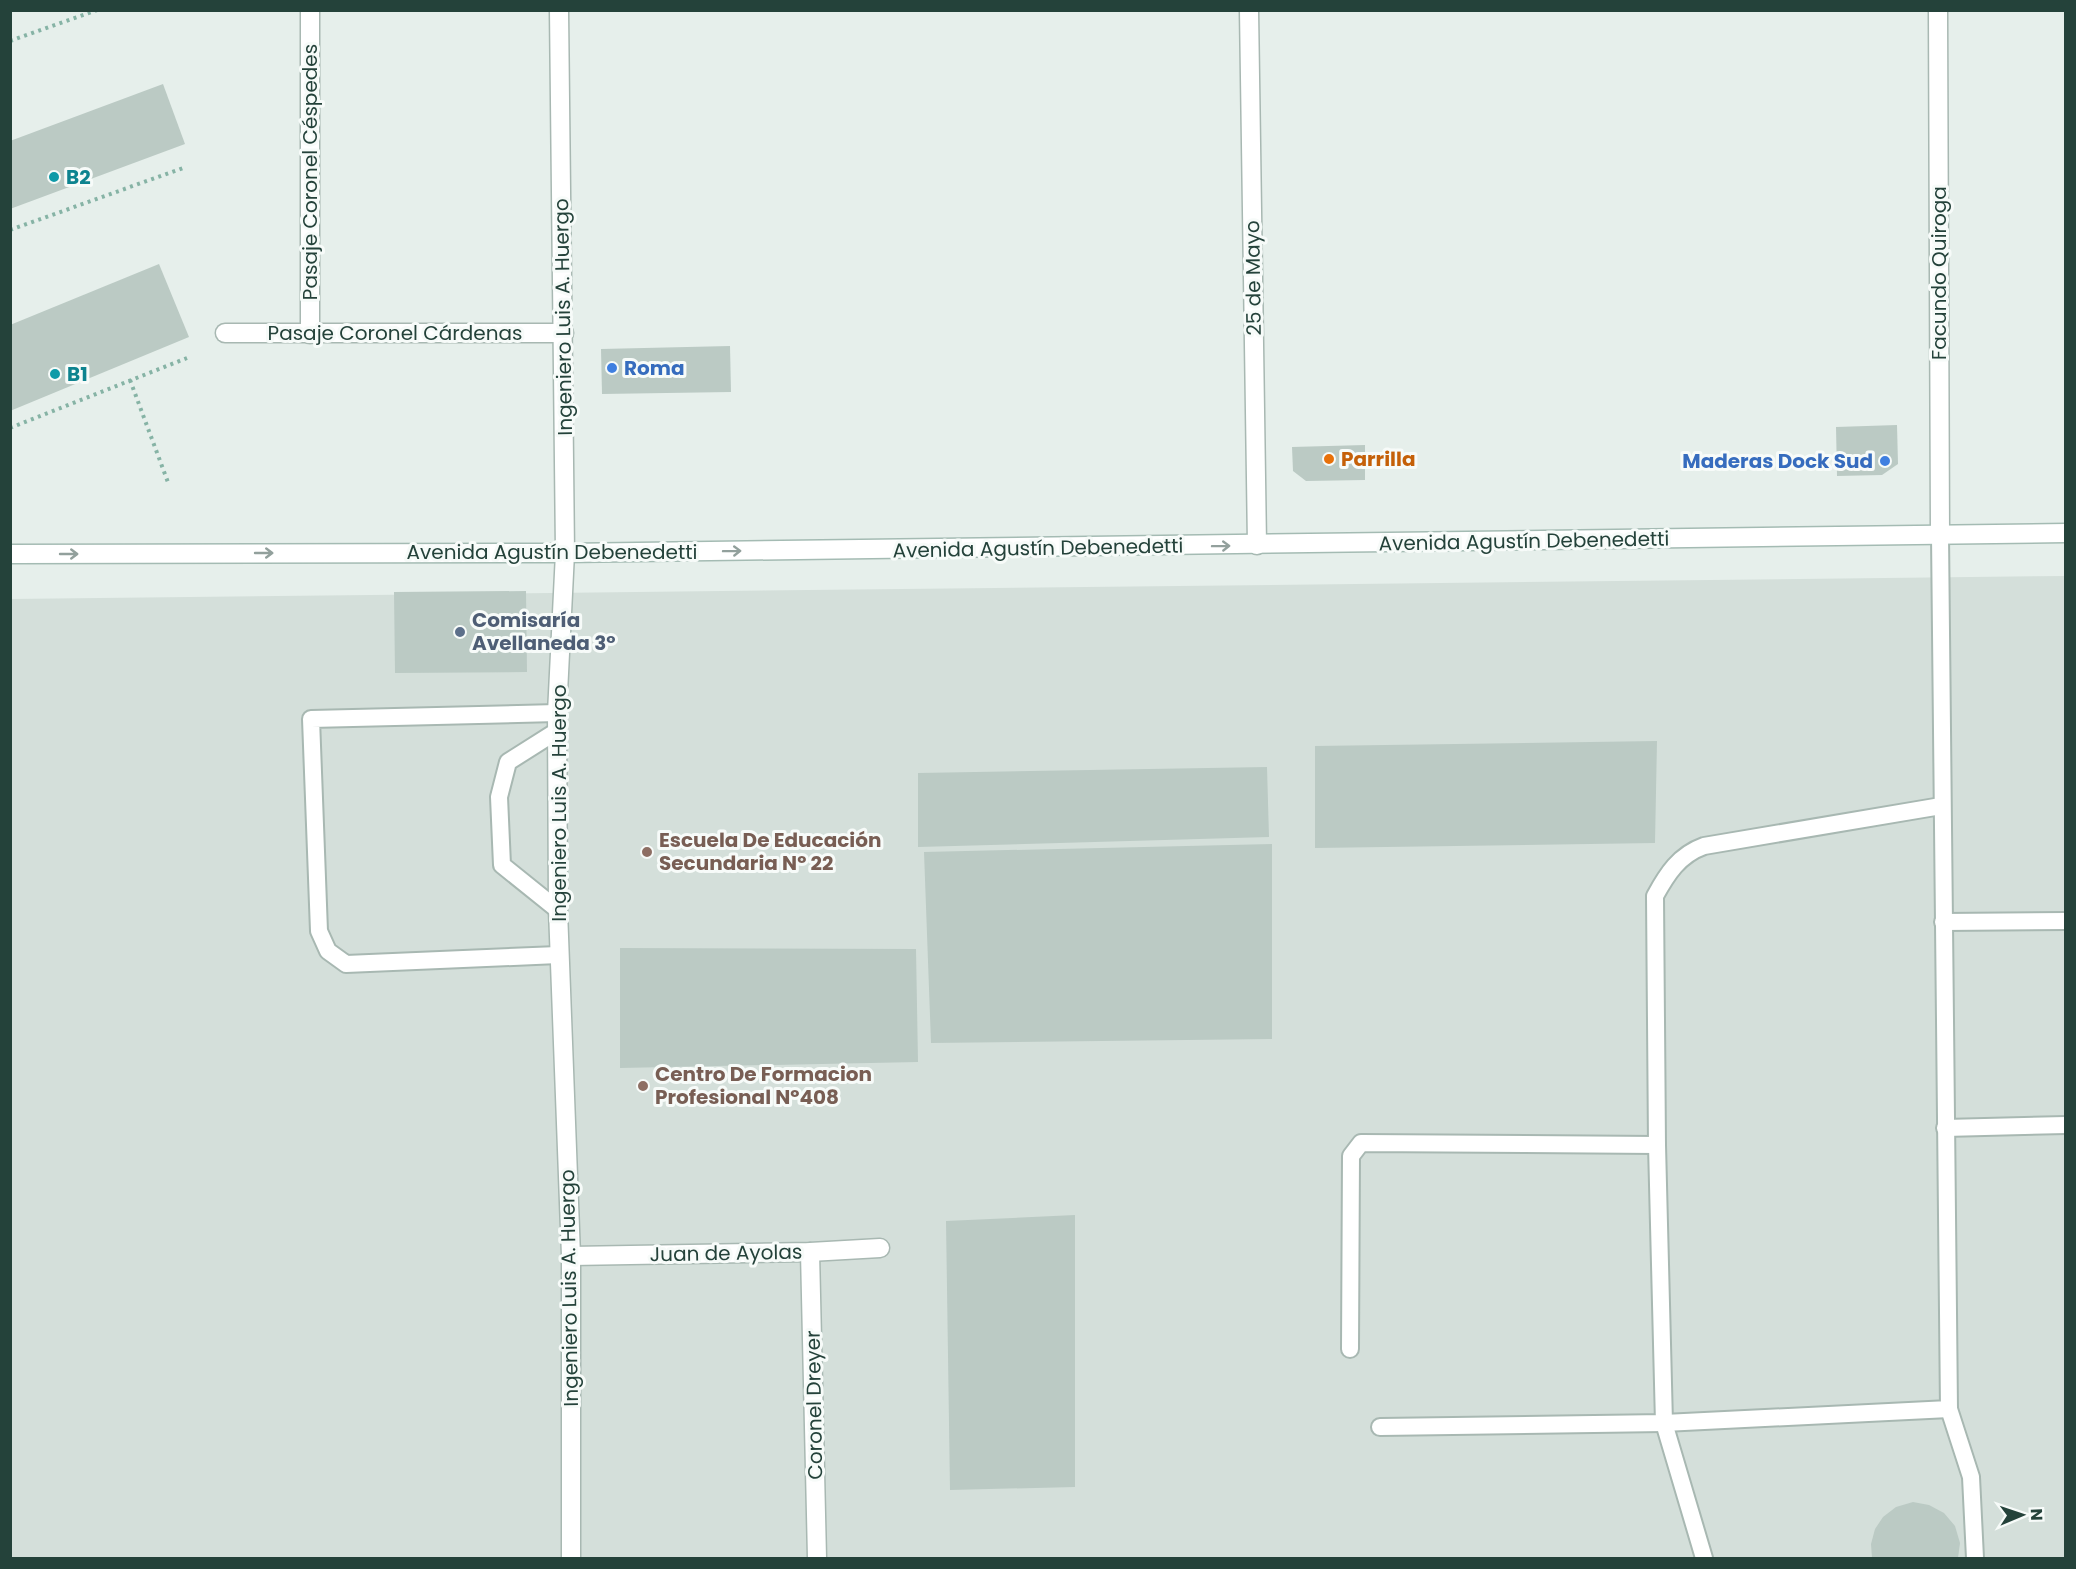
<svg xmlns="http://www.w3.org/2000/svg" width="2076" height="1569" font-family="Poppins,sans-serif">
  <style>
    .built { fill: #d4dfda }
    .building { fill: #bbcac4 }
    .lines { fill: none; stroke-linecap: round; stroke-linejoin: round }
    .lane-casing { stroke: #a8b8b2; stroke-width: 20 }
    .street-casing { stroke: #a8b8b2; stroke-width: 21 }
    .secondary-casing { stroke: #a4bbb3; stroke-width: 21 }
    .path { stroke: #86b3a5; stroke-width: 4; stroke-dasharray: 3 4.5; stroke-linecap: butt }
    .lane { stroke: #fff; stroke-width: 16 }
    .street { stroke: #fff; stroke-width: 18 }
    .secondary { stroke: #fff; stroke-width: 18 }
    .oneway { stroke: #92a09c }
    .culture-dot { fill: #0f9aa8; stroke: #f7fbf9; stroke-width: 2 }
    .shop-dot { fill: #3f7fe0; stroke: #f7fbf9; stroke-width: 2 }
    .food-dot { fill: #e8710a; stroke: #f7fbf9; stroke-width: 2 }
    .service-dot { fill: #5c6f8a; stroke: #f7fbf9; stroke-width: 2 }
    .education-dot { fill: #8d6e63; stroke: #f7fbf9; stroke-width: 2 }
    .labels { text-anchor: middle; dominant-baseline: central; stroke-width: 6; stroke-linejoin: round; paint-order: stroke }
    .street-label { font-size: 20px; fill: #24423a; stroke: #f7fbf9 }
    .culture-label { font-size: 20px; font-weight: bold; fill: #0d838f; stroke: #f7fbf9; text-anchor: start }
    .shop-label { font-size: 20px; font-weight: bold; fill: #366cbe; stroke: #f7fbf9; text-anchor: start }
    .food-label { font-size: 20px; font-weight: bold; fill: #c56008; stroke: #f7fbf9; text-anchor: start }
    .service-label { font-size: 20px; font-weight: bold; fill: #4e5e75; stroke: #f7fbf9; text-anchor: start }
    .education-label { font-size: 20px; font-weight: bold; fill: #785e54; stroke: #f7fbf9; text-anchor: start }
  </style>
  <rect width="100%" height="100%" fill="#e6efeb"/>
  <polygon class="built" points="2065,576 2065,1558 11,1558 10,599"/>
  <g class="building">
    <polygon points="163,84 185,144 10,209 10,141"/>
    <polygon points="159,264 189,337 10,411 10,325"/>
    <polygon points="730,346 731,392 602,394 601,349"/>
    <polygon points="1897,425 1898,464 1882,475 1837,476 1836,427"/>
    <polygon points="1365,445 1365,480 1306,481 1293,471 1292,447"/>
    <polygon points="526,591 527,672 395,673 394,592"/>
    <polygon points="1657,741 1655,843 1315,848 1315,746"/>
    <polygon points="1267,767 1269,837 918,847 918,773"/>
    <polygon points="1272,844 1272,1039 931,1043 924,852"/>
    <polygon points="620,948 916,949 918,1062 620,1068"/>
    <polygon points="1075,1215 1075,1487 950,1490 946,1221"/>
    <polygon points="1913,1502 1929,1505 1944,1513 1955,1526 1960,1543 1958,1558 1872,1558 1871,1544 1875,1529 1883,1517 1896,1507"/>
  </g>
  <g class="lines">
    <defs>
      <g id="lane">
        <polyline points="557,713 311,719 319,931 328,951 346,964 558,955"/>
        <polyline points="557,731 508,762 499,797 502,865 558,910"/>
        <polyline points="1943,922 2066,921"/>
        <polyline points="1945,1128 2066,1125"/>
        <polyline points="1350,1349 1351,1156 1361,1143 1657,1145"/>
        <polyline points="1949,1409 1971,1477 1975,1558"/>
        <polyline points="1380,1427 1664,1423 1949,1409 1940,535"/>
        <path d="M1704 1558 1664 1423 1657 1145 1655 896C1667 874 1679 855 1704 846L1941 806"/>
      </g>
      <g id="street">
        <polyline points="559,10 565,553 557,713 558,910 571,1256 571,1558"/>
        <polyline points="1249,10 1257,545"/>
        <polyline points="1938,10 1940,535"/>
        <polyline points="225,333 564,333"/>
        <polyline points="310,334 310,10"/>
        <polyline points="810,1252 817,1558"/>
        <polyline points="571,1256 810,1252 880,1248"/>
      </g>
      <polyline id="secondary" points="10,554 565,553 2066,533"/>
    </defs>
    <use href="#lane" class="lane-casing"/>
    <use href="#street" class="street-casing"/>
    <use href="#secondary" class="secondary-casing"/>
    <g class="path">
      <polyline points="10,41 97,10"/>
      <polyline points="10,230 183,168"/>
      <polyline points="130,380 169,485"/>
      <polyline points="10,428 187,358"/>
    </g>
    <use href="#lane" class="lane"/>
    <use href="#street" class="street"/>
    <use href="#secondary" class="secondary"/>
  </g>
  <defs><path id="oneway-shaft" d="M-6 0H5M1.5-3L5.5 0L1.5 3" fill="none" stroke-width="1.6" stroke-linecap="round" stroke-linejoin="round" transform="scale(1.5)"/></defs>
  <g class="oneway">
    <use href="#oneway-shaft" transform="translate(1221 546) rotate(-1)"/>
    <use href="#oneway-shaft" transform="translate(732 551) rotate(-1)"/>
    <use href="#oneway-shaft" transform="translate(264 553)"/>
    <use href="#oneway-shaft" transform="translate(69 554)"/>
  </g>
  <g class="culture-dot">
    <circle cx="54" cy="177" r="6"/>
    <circle cx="55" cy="374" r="6"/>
  </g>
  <g class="shop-dot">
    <circle cx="612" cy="368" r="6"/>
    <circle cx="1885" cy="461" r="6"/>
  </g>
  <circle class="food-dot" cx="1329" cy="459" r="6"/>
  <circle class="service-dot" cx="460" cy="632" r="6"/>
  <g class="education-dot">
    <circle cx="647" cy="852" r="6"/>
    <circle cx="643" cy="1086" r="6"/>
  </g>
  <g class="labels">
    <g class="street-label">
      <text transform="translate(310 172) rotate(-90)">Pasaje Coronel Céspedes</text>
      <text transform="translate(1939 273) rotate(-90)">Facundo Quiroga</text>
      <text transform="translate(1253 278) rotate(-91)">25 de Mayo</text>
      <text transform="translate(563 317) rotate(-91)">Ingeniero Luis A. Huergo</text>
      <text x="395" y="333">Pasaje Coronel Cárdenas</text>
      <text transform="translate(1524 541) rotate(-1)">Avenida Agustín Debenedetti</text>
      <text transform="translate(1038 548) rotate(-1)">Avenida Agustín Debenedetti</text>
      <text x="552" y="552">Avenida Agustín Debenedetti</text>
      <text transform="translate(559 803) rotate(-90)">Ingeniero Luis A. Huergo</text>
      <text transform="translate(726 1253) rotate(-1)">Juan de Ayolas</text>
      <text transform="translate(569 1288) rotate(-91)">Ingeniero Luis A. Huergo</text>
      <text transform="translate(814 1405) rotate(-91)">Coronel Dreyer</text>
    </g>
    <g class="culture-label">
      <text x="66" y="177">B2</text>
      <text x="67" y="374">B1</text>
    </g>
    <g class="shop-label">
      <text x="624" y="368">Roma</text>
      <text x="1873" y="461" text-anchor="end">Maderas Dock Sud</text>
    </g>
    <g class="food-label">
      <text x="1341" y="459">Parrilla</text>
    </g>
    <g class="service-label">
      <text x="472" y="620">Comisaría<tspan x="472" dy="23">Avellaneda 3°</tspan></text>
    </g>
    <g class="education-label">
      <text x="659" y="840">Escuela De Educación<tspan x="659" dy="23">Secundaria Nº 22</tspan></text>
      <text x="655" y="1074">Centro De Formacion<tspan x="655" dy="23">Profesional Nº408</tspan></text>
    </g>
  </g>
  <rect width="2076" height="1569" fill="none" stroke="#24423a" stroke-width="24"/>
  <g transform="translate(2022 1515) rotate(88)" stroke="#f7fbf9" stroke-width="4.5" paint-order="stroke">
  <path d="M0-4.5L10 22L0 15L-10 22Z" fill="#24423a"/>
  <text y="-9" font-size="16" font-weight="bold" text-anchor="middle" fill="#24423a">N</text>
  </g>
</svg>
